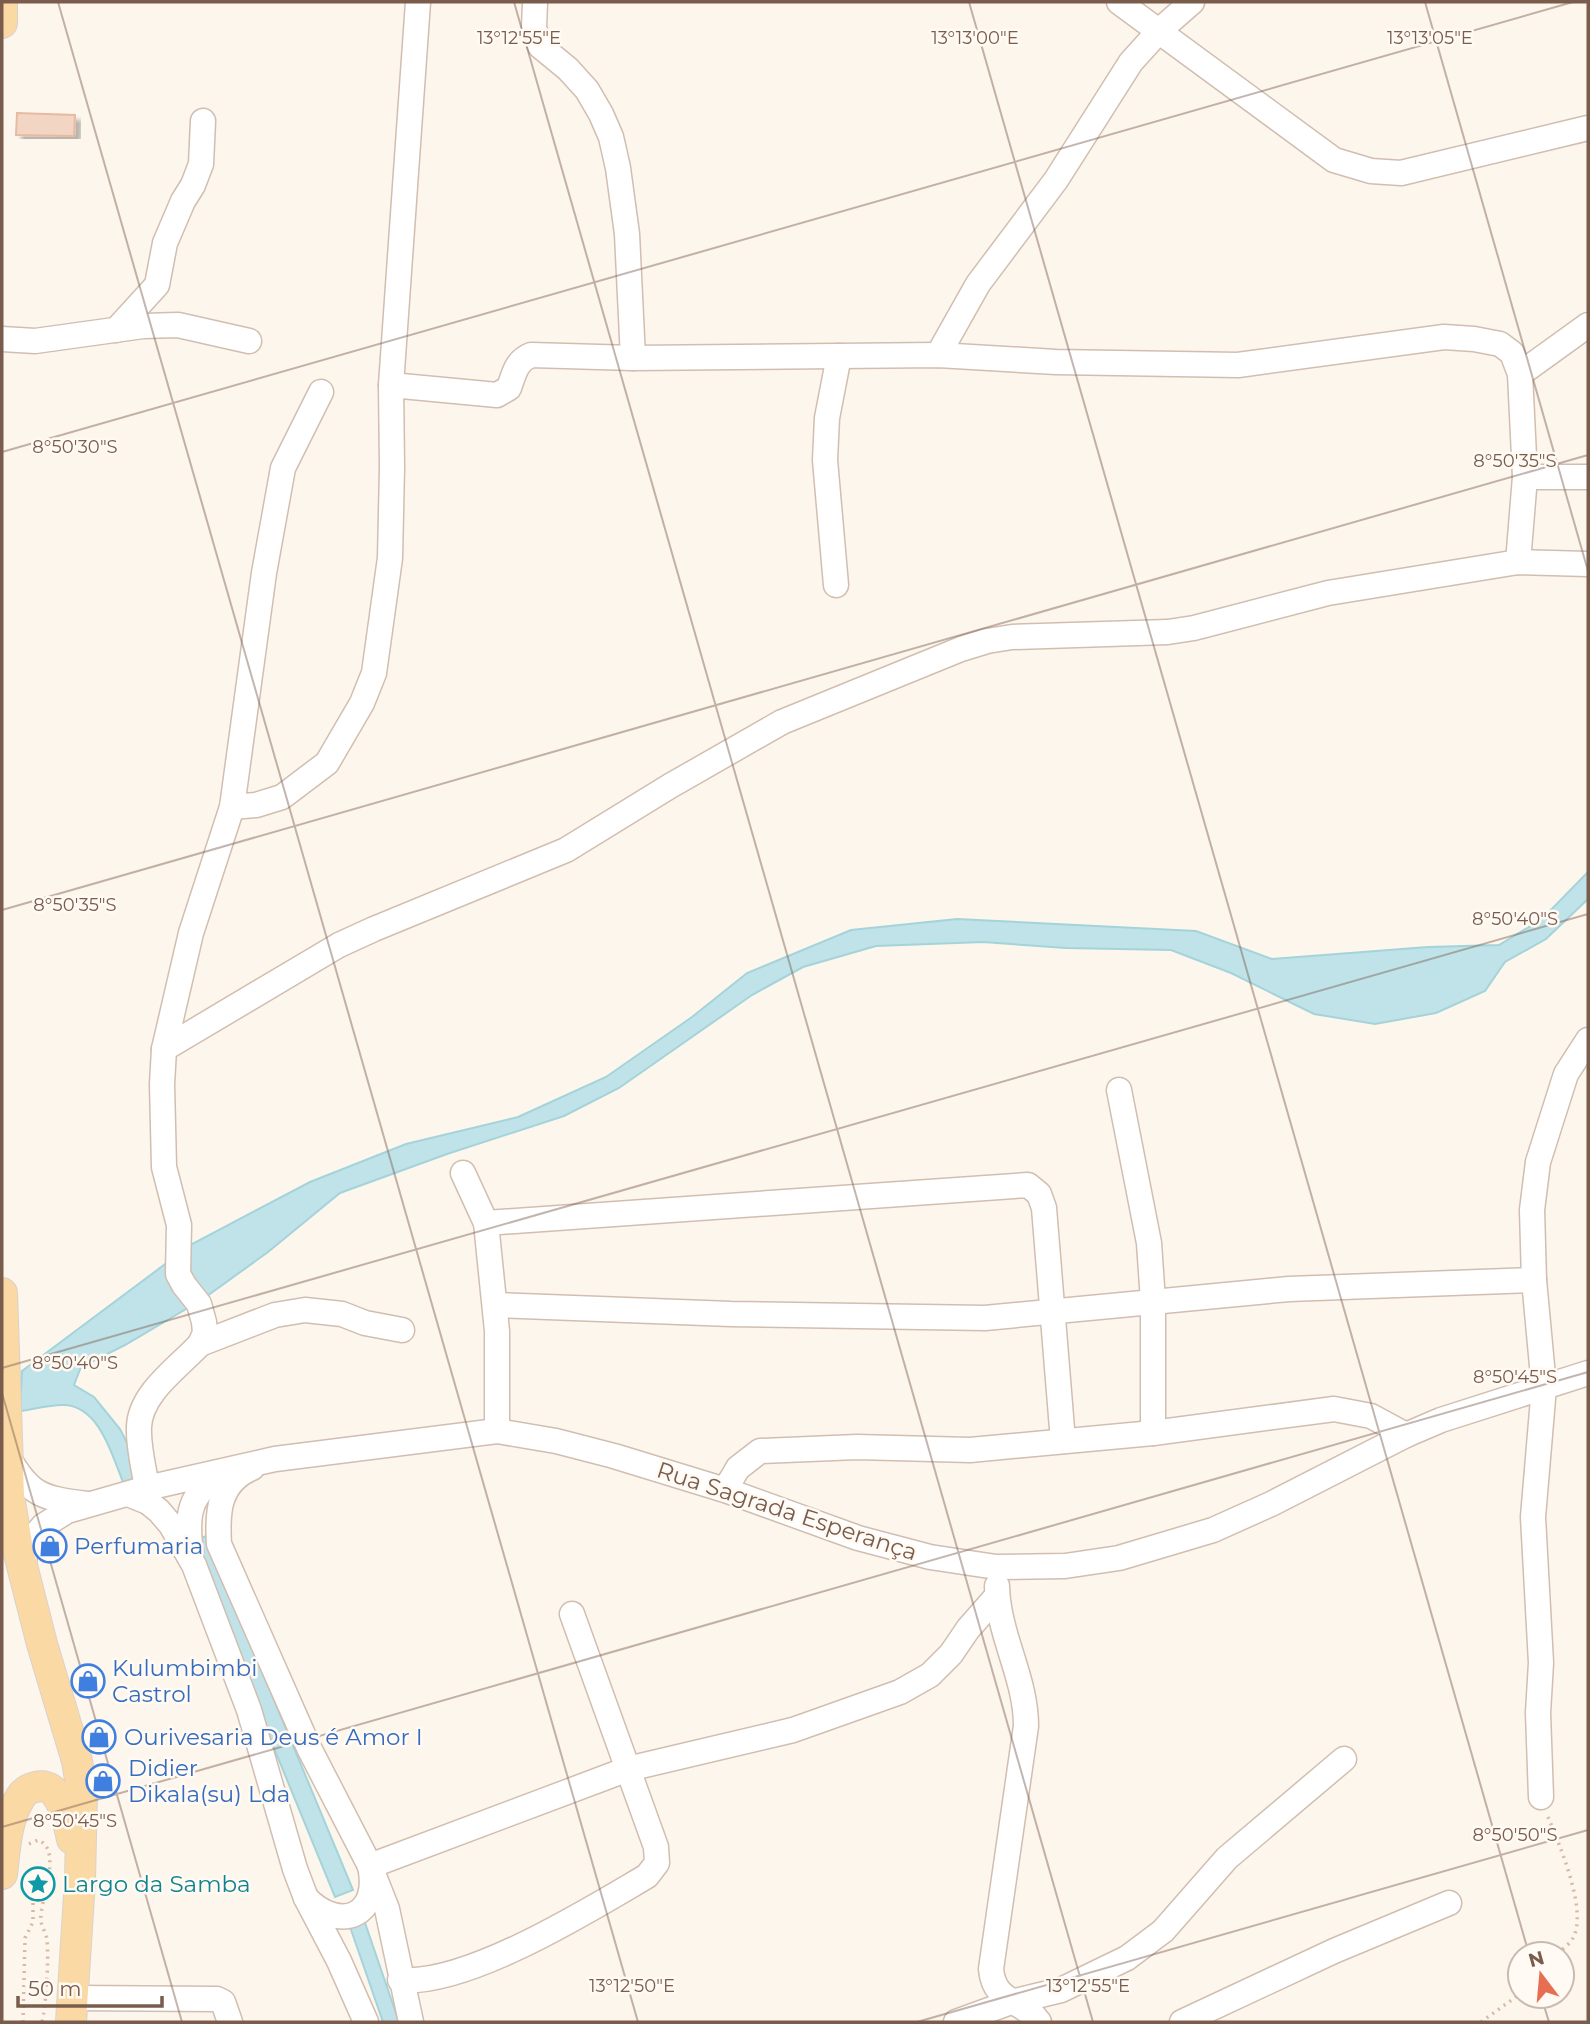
<svg xmlns="http://www.w3.org/2000/svg" width="1590" height="2024" font-family="Montserrat,sans-serif">
  <style>
    .water { fill: #bfe3e8; stroke: #a5d3da; stroke-width: 2 }
    .building { fill: #f3d5c3; stroke: #e6bba3; stroke-width: 2; filter: url(#shadow) }
    .lines { fill: none; stroke-linecap: round; stroke-linejoin: round }
    .minor-casing { stroke: #d1beb0; stroke-width: 27 }
    .major-casing { stroke: #dad1cd; stroke-width: 32 }
    .path { stroke: #d9b8a5; stroke-width: 3.5; stroke-dasharray: 2 5; stroke-linecap: butt }
    .minor { stroke: #fff; stroke-width: 24 }
    .major { stroke: #fbd9a5; stroke-width: 30 }
    .ticks { fill: none; stroke: #7a5c4d; stroke-width: 2; stroke-opacity: 0.45 }
    .labels { text-anchor: middle; dominant-baseline: central; stroke-width: 5; stroke-linejoin: round; paint-order: stroke }
    .street-label { font-size: 23px; fill: #7a5c4d; stroke: #fffaf3 }
    .shop-label { font-size: 23px; fill: #366cbe; stroke: #fffaf3; text-anchor: start }
    .culture-label { font-size: 23px; fill: #0d838f; stroke: #fffaf3; text-anchor: start }
    .ticks-label { font-size: 18px; text-anchor: middle; fill: #7a5c4d; stroke: #fffaf3; stroke-width: 5; stroke-linejoin: round; paint-order: stroke }
  </style>
  <defs>
    <filter id="shadow"><feDropShadow dx="6" dy="6" stdDeviation="2" flood-color="#0004"/></filter>
  </defs>
  <rect width="100%" height="100%" fill="#fdf6ec"/>
  <g class="water">
    <path d="M1588 872V899L1546 939 1505 962 1485 991 1436 1013 1375 1024 1314 1014 1231 973 1171 950 1066 948 983 942 876 946 803 967 752 995 619 1088 564 1116 447 1154 340 1193 268 1252 203 1299 125 1345 81 1367 74 1385 94 1397 120 1429 144 1476 123 1482C112 1455 99 1405 63 1405 49 1405 34 1409 20 1411L22 1371 192 1244 310 1182 406 1144 518 1117 606 1077 692 1017 747 973 851 930 957 919 1196 931 1272 959 1428 947 1499 945 1542 919Z"/>
    <polygon points="206,1536 353,1890 335,1897 190,1543"/>
    <polygon points="363,1917 399,2022 383,2022 348,1921"/>
  </g>
  <polygon class="building" points="17,113 75,115 74,136 16,135"/>
  <g class="lines">
    <defs>
      <g id="minor">
        <polyline points="535,2 534,28 540,46 568,69 587,90 601,114 611,137 618,168 627,234 633,358"/>
        <polyline points="1119,2 1334,160 1371,171 1401,173 1588,128"/>
        <polyline points="116,330 157,285 165,243 183,201 193,185 201,164 203,121"/>
        <polyline points="2,339 35,341 143,326 178,325 249,341"/>
        <polyline points="938,355 978,284 1056,180 1131,62 1160,30 1192,2"/>
        <polyline points="1520,374 1588,325"/>
        <path d="M391 385 497 395 509 388C514 374 516 361 531 355L633 358 938 355 1056 362 1238 365 1444 337 1474 339 1500 344 1512 353 1520 374 1525 477 1518 562"/>
        <polyline points="1525,477 1588,477"/>
        <polyline points="836,585 825,460 827,418 839,356"/>
        <polyline points="232,807 256,805 282,797 327,763 362,703 374,673 390,558 392,467 391,385 418,2"/>
        <polyline points="164,1049 339,945 374,929 566,850 670,786 782,722 961,649 987,641 1012,637 1168,632 1194,628 1328,593 1518,562 1588,564"/>
        <polyline points="1119,1090 1149,1243 1153,1301 1153,1433"/>
        <polyline points="463,1173 486,1223 497,1331 497,1431"/>
        <polyline points="486,1223 1028,1185 1039,1194 1044,1208 1063,1441"/>
        <polyline points="495,1305 731,1314 985,1318 1289,1289 1534,1280"/>
        <polyline points="200,1344 275,1315 305,1310 342,1314 365,1323 402,1330"/>
        <path d="M7 1455C30 1496 42 1498 87 1504"/>
        <path d="M252 1468C218 1482 217 1513 219 1544L309 1748 370 1866 387 1909 411 2022"/>
        <path d="M147 1488C144 1468 138 1447 139 1427 140 1393 179 1367 200 1344L205 1333 204 1322 199 1304 184 1285 178 1274 179 1225 164 1167 162 1084 164 1049 191 933 232 807 264 573 283 468 321 392"/>
        <polyline points="725,1490 738,1468 760,1451 857,1447 970,1450 1153,1433 1334,1409 1371,1416 1406,1435"/>
        <polyline points="128,1494 148,1502 159,1511 171,1525 194,1565 249,1710 295,1869 306,1898 339,1961 366,2022"/>
        <path d="M191 1552C186 1517 188 1492 223 1474"/>
        <polyline points="23,1569 26,1546 43,1526 67,1511 147,1488 275,1459 497,1431 556,1441 614,1456 725,1490 858,1538 930,1557 996,1567 1065,1566 1119,1558 1213,1530 1271,1504 1406,1435 1441,1420 1588,1373"/>
        <path d="M997 1586C998 1635 1026 1677 1026 1726L991 1969C994 2004 1023 1999 1039 2022"/>
        <polyline points="1541,1797 1538,1713 1541,1663 1533,1517 1544,1387 1534,1280 1532,1210 1538,1162 1566,1074 1588,1040"/>
        <path d="M306 1898C340 1933 381 1916 370 1866L628 1769 793 1730 900 1692 930 1675 951 1654 968 1629 997 1596"/>
        <path d="M400 1980C467 1986 589 1910 647 1876L657 1863 656 1847 572 1614"/>
        <polyline points="73,1998 217,1999 223,2002 230,2022"/>
        <polyline points="956,2022 1011,2002 1061,1990 1127,1958 1163,1931 1227,1858 1344,1759"/>
        <polyline points="1182,2022 1334,1951 1449,1903"/>
      </g>
      <g id="major">
        <polyline points="2,23 2,2"/>
        <polyline points="2,1293 9,1496 18,1550 42,1644 77,1761 82,1791 80,1880 71,2022"/>
        <path d="M2 1874C5 1850 6 1821 19 1800 22 1793 29 1788 36 1787 61 1780 68 1822 72 1839"/>
      </g>
    </defs>
    <use href="#minor" class="minor-casing"/>
    <use href="#major" class="major-casing"/>
    <g class="path">
      <path d="M1548 1817C1559 1844 1588 1910 1573 1938 1570 1944 1562 1949 1558 1954"/>
      <path d="M29 1844 38 1840C64 1850 39 1901 41 1920 41 1927 47 1934 47 1941 49 1958 46 2006 42 2022"/>
      <polyline points="23,2022 25,1938 33,1922 33,1899 26,1882"/>
      <polyline points="1481,2022 1520,1994"/>
    </g>
    <use href="#minor" class="minor"/>
    <use href="#major" class="major"/>
  </g>
  <path class="ticks" d="M58 2 638 2022M514 2 1093 2022M969 2 1529 1954M1425 2 1588 571M2 452 1573 2M2 910 1588 455M2 1368 1588 914M2 1393 182 2022M2 1827 1588 1372M1541 1996 1549 2022M917 2022 1588 1830"/>
  <defs>
    <symbol id="shop-ring" viewBox="-11 -11 22 22"><circle r="9.5" fill="#fffaf3" stroke="#3f7fe0" stroke-width="1.5"/><path d="M-5-2.5h2.3a2.7 3.5 0 0 1 5.4 0H5L5.5 6h-11ZM-1.5-2.5h3a1.5 2.3 0 0 0-3 0Z" fill="#3f7fe0"/></symbol>
    <symbol id="sight-ring" viewBox="-11 -11 22 22"><circle r="9.5" fill="#fffaf3" stroke="#0f9aa8" stroke-width="1.5"/><path d="M0-6L1.8-2.2L6-1.7L2.9 1.2L3.7 5.4L0 3.3L-3.7 5.4L-2.9 1.2L-6-1.7L-1.8-2.2Z" fill="#0f9aa8"/></symbol>
  </defs>
  <g fill-rule="evenodd">
    <use href="#shop-ring" x="31" y="1527" width="38" height="38"/>
    <use href="#shop-ring" x="69" y="1662" width="38" height="38"/>
    <use href="#shop-ring" x="80" y="1718" width="38" height="38"/>
    <use href="#shop-ring" x="84" y="1762" width="38" height="38"/>
    <use href="#sight-ring" x="19" y="1865" width="38" height="38"/>
  </g>
  <g class="labels">
    <g class="street-label">
      <text transform="translate(787 1511) rotate(18)">Rua Sagrada Esperança</text>
    </g>
    <g class="shop-label">
      <text x="74" y="1546">Perfumaria</text>
      <text x="112" y="1668">Kulumbimbi<tspan x="112" dy="26">Castrol</tspan></text>
      <text x="124" y="1737">Ourivesaria Deus é Amor I</text>
      <text x="128" y="1768">Didier<tspan x="128" dy="26">Dikala(su) Lda</tspan></text>
    </g>
    <g class="culture-label">
      <text x="62" y="1884">Largo da Samba</text>
    </g>
  </g>
  <g class="ticks-label">
    <text x="519" y="44">13°12'55"E</text>
    <text x="975" y="44">13°13'00"E</text>
    <text x="1430" y="44">13°13'05"E</text>
    <text x="75" y="453">8°50'30"S</text>
    <text x="1515" y="467">8°50'35"S</text>
    <text x="75" y="911">8°50'35"S</text>
    <text x="1515" y="925">8°50'40"S</text>
    <text x="75" y="1369">8°50'40"S</text>
    <text x="1515" y="1383">8°50'45"S</text>
    <text x="75" y="1827">8°50'45"S</text>
    <text x="1515" y="1841">8°50'50"S</text>
    <text x="632" y="1992">13°12'50"E</text>
    <text x="1088" y="1992">13°12'55"E</text>
  </g>
  <rect width="1590" height="2024" fill="none" stroke="#7a5c4d" stroke-width="7"/>
  <g transform="translate(1541 1975) rotate(344)"><circle r="33" fill="#fffaf3" stroke="#cabbb1" stroke-width="2"/>
  <path d="M0-5L12 26L0 18L-12 26Z" fill="#e76f51"/>
  <text y="-10" font-size="19" font-weight="bold" text-anchor="middle" fill="#7a5c4d">N</text>
  </g>
  <path d="M18 1996v10h144v-10" fill="none" stroke="#7a5c4d" stroke-width="3.5"/>
  <text x="28" y="1996" font-size="21" fill="#7a5c4d" stroke="#fffaf3" stroke-width="5" paint-order="stroke">50 m</text>
</svg>
